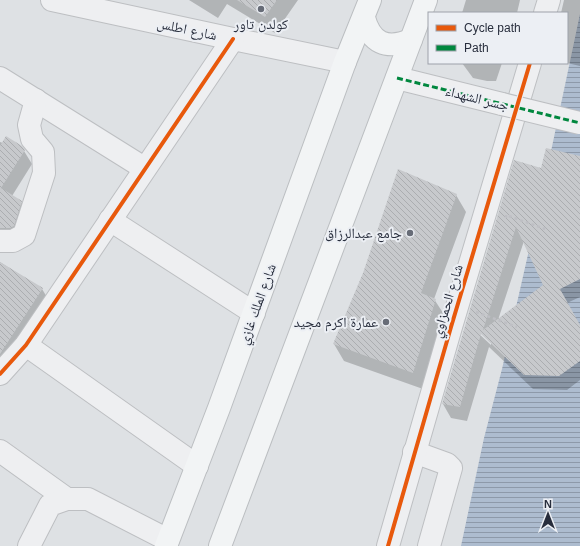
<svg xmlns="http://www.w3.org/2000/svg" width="580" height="546" font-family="Arial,'Noto Naskh Arabic',sans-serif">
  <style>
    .water { fill: url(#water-rules) }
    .shadow { fill: #0003; fill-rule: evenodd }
    .building { fill: url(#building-back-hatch); fill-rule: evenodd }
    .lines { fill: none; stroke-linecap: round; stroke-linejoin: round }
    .minor-casing { stroke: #bdbfc2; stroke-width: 24 }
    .major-casing { stroke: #bbbec1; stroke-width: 24 }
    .path { stroke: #bebfc4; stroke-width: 2.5; stroke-dasharray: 3 3; stroke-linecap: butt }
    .minor { stroke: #eeeff1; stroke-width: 22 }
    .major { stroke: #f2f4f5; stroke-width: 22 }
    .minor-bridge-casing { stroke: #bdbfc2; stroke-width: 24; stroke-linecap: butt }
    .minor-bridge { stroke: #eeeff1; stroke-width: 22 }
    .quiet { stroke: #00873e; stroke-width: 3; stroke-dasharray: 6 3; stroke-linecap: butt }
    .cycleway-casing { stroke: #eceff4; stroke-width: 6 }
    .cycleway { stroke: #e8590c; stroke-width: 4 }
    .poi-dot { fill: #676c77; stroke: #eceff4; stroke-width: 1.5 }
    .labels { text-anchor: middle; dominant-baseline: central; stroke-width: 4; stroke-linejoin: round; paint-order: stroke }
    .poi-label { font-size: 14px; fill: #272d3c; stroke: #eceff4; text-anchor: end }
    .street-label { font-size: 14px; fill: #272d3c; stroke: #eceff4 }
  </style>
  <defs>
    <pattern id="water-rules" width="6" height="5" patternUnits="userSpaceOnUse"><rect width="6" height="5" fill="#adbccf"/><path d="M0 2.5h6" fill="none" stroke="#8d99a9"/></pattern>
    <pattern id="building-back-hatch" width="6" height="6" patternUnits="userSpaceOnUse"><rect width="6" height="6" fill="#c7c9cc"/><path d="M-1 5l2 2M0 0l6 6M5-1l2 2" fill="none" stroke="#abadb0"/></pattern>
  </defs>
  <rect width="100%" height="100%" fill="#dee1e4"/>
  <polygon class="water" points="580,14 580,546 461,546 484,438 502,369 546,175"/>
  <g class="shadow">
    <polygon points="189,0 298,0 275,33 227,4 218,18"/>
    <polygon points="466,0 520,0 517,13 462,13"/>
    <polygon points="564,0 580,0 580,66 567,63 567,13 561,13"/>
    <polygon points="462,63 502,63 496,81 487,81 473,78"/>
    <polygon points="0,142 24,151 32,164 12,196 21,202 29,215 18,241 0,235"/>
    <path d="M580 157V297L567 303 580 327V380L567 390 533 389 489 347 467 421 451 418 443 404 515 161 542 169ZM524 241 544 286 498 320ZM478 330 491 342V345L477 332Z"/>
    <polygon points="456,195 466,212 434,299 445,316 423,389 344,361 334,344"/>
    <polygon points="0,262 42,289 50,302 0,358"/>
  </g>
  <g class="building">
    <polygon points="237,0 277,0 265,17"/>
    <polygon points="6,136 22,146 25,150 1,188 22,201 14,226 10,228 0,228 0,146"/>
    <path d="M546 148 580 156V279L560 289 580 325V361L559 376 524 375 481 334 460 407 442 404 514 160 541 168ZM516 227 543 285 483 330Z"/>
    <polygon points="398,169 457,194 421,293 436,299 413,373 333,344 363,273"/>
    <polygon points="0,262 43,288 0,354"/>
  </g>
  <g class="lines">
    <defs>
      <g id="minor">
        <polyline points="52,0 233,39 345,62"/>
        <polyline points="545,13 549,0"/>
        <polyline points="0,78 144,168"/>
        <polyline points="397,78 502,104"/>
        <polyline points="110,220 254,313"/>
        <polyline points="0,241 13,241 24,235 44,173 43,152 32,139 29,125 36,100"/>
        <polyline points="26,345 197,466"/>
        <polyline points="0,374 26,345 233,39"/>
        <polyline points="0,451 67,499"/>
        <polyline points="414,452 447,464 451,468 429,546"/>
        <polyline points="29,546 50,505 67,499 88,499 168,540"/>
        <polyline points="388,546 451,327 530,63"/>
      </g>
      <g id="major">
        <path d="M364 18C371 43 386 50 411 40"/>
        <polyline points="166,546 219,408 345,62 370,0"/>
        <polyline points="220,546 426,0"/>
      </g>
    </defs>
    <use href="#minor" class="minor-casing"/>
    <use href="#major" class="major-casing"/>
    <g class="path">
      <polyline points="506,218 506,215 545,229"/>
      <polyline points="476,312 517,327"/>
    </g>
    <use href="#minor" class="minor"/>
    <use href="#major" class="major"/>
    <defs>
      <polyline id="minor-bridge" points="502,104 580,123"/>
    </defs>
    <use href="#minor-bridge" class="minor-bridge-casing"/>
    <use href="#minor-bridge" class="minor-bridge"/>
    <polyline class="quiet" points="397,78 580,123"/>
    <defs>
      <g id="cycleway">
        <polyline points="0,374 26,345 233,39"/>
        <polyline points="388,546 451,327 530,63"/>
      </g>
    </defs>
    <use href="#cycleway" class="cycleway-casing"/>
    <use href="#cycleway" class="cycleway"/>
  </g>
  <g class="poi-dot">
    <circle cx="261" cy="9" r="4"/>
    <circle cx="410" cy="233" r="4"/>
    <circle cx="386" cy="322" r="4"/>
  </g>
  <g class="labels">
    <g class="poi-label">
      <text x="261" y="24" text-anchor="middle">کولدن تاور</text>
      <text x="402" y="233">جامع عبدالرزاق</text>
      <text x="378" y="322">عمارة اكرم مجيد</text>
    </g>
    <g class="street-label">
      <text transform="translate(187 29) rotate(12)">شارع اطلس</text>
      <text transform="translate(477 98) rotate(14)">جسر الشهداء</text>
      <text transform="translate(447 301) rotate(-73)">شارع الحمزاوي</text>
      <text transform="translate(257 304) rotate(-70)">شارع الملك غازي</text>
    </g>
  </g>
  <rect x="428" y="12" width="140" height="52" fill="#eceff4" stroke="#9da1aa"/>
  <rect x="436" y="25" width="20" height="6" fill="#e8590c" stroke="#9da1aa"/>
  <text x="464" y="32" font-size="12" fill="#272d3c">Cycle path</text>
  <rect x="436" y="45" width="20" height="6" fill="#00873e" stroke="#9da1aa"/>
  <text x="464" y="52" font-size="12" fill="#272d3c">Path</text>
  <g transform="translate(548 514)" stroke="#eceff4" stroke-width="3" paint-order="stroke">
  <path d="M0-3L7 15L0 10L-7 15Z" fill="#272d3c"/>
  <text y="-6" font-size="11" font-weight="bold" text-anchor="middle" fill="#272d3c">N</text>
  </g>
</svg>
